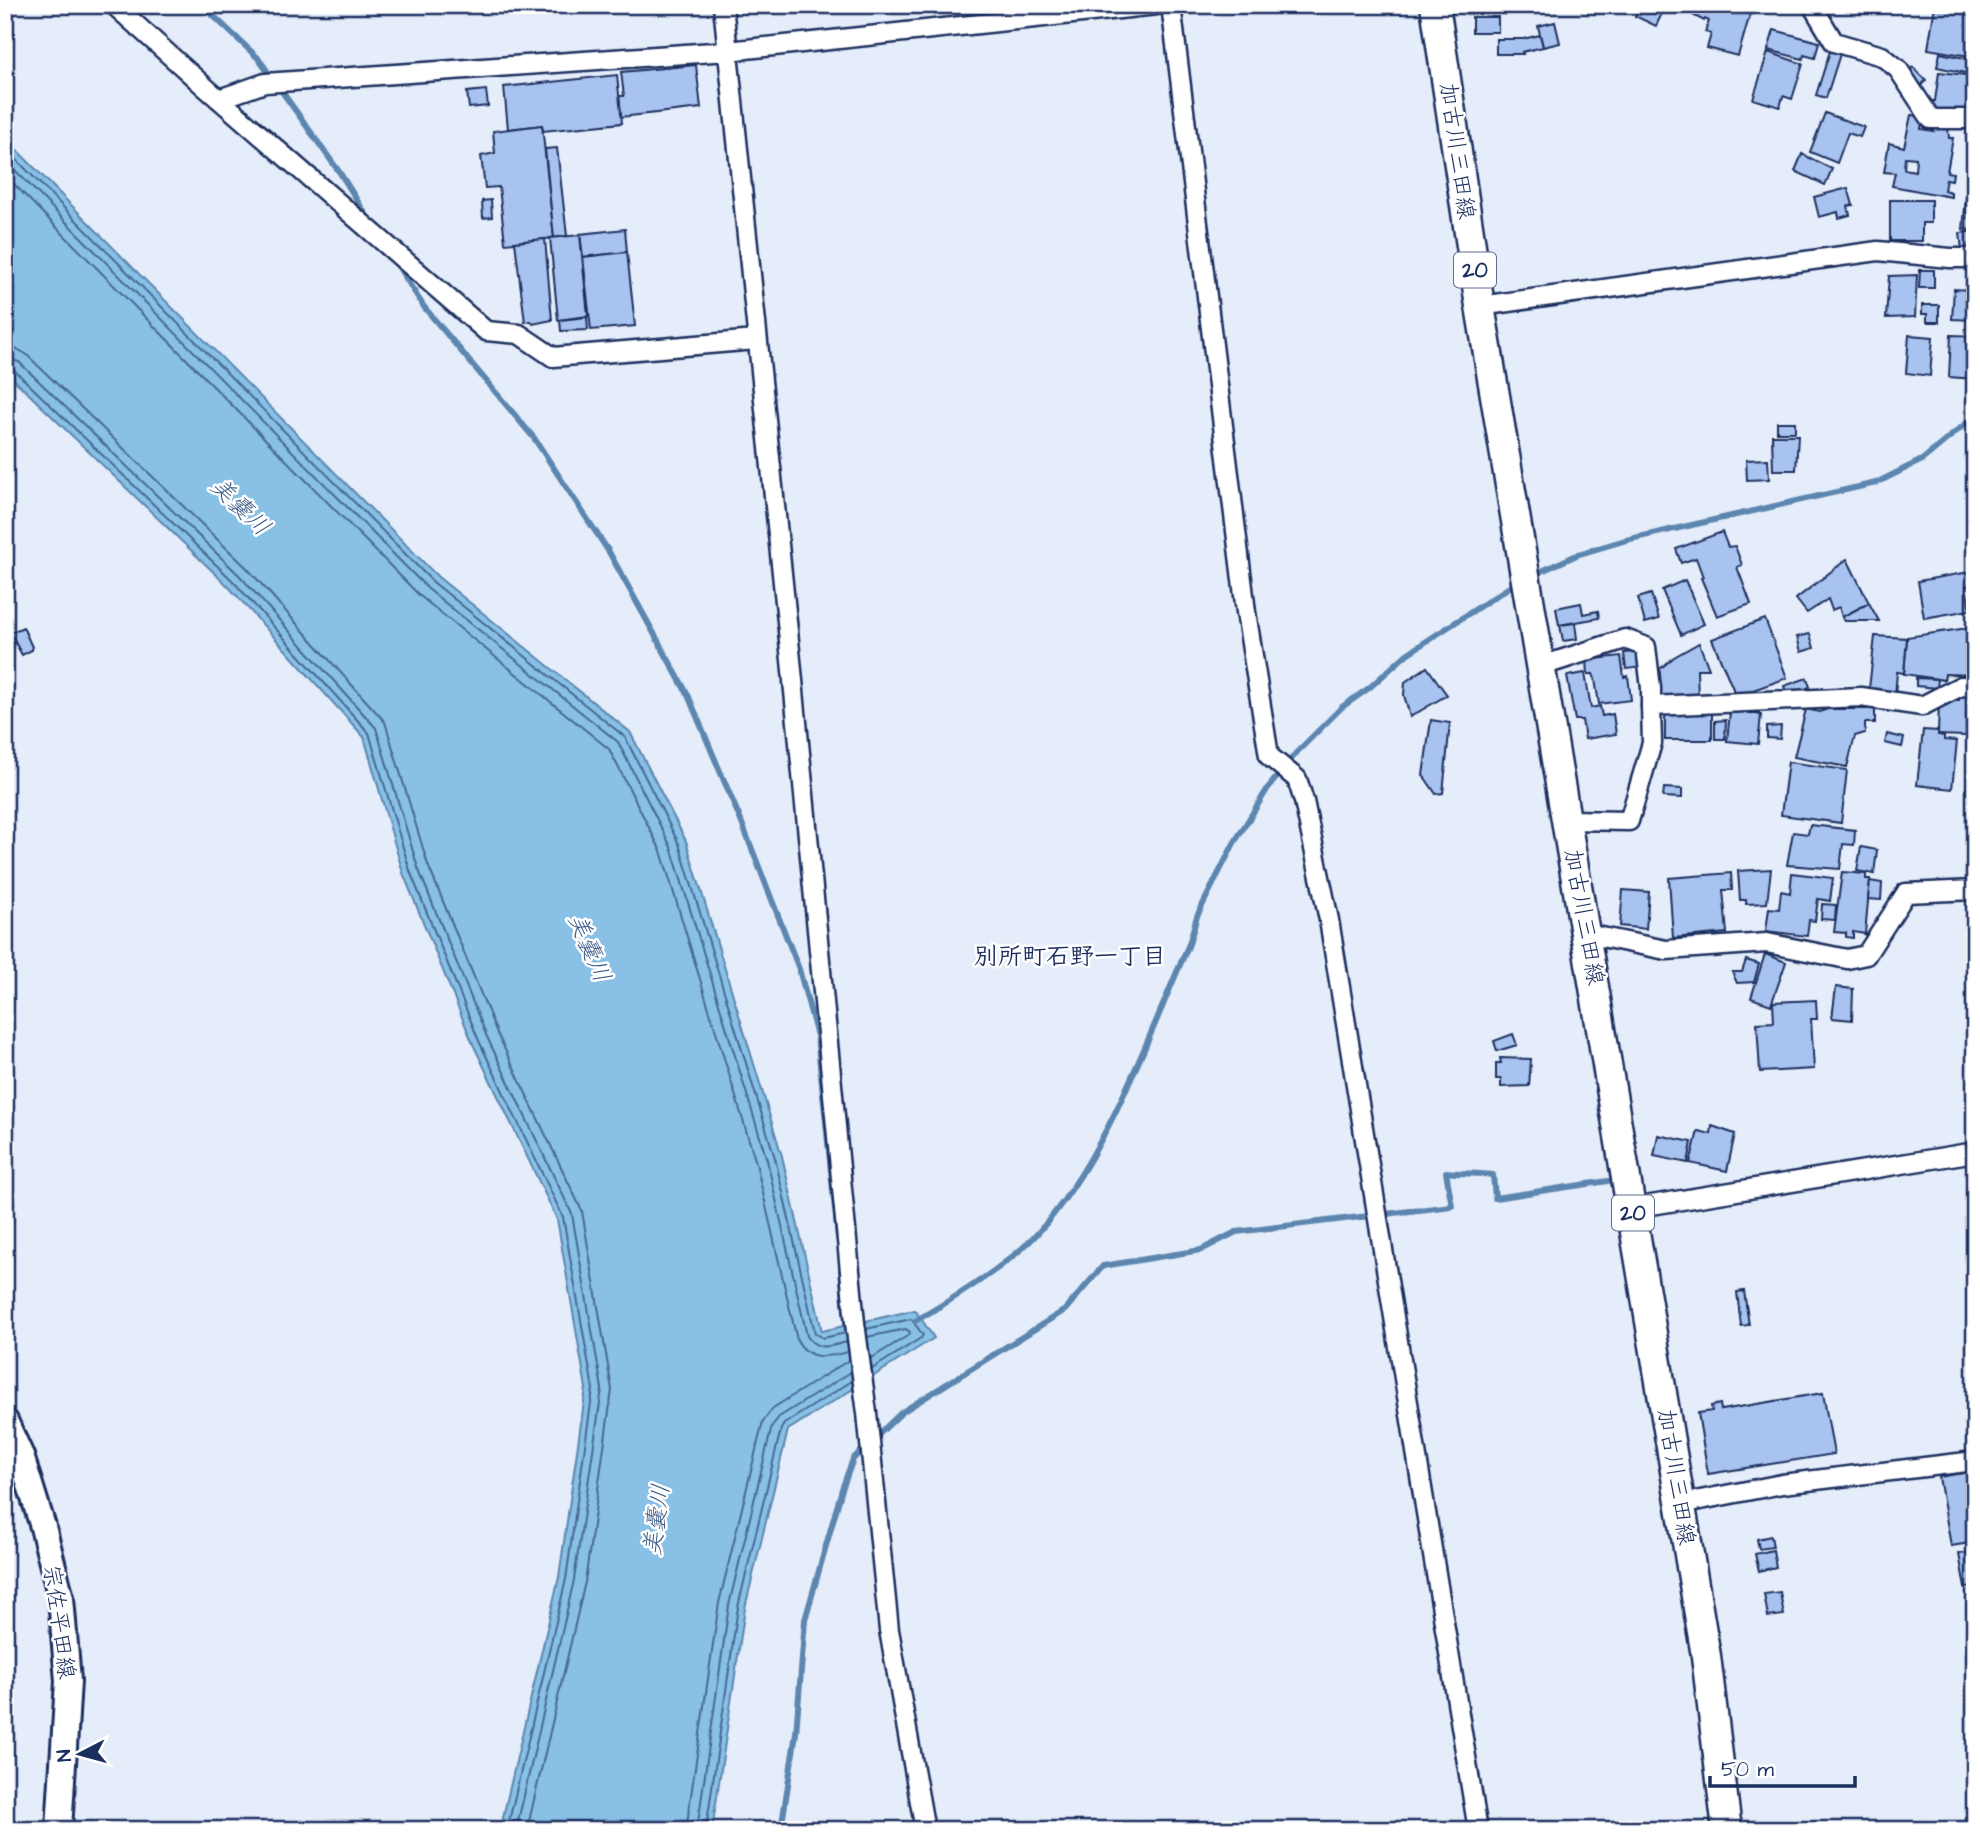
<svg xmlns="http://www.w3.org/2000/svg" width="1980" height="1835" font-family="'Architects Daughter','Klee One',sans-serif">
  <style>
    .water { fill: #88c0e6; stroke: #5c86b0; stroke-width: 2 }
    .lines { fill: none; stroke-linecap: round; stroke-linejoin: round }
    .shore { stroke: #476994; stroke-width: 2 }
    .stream { stroke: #5c86b0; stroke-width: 6 }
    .building { fill: #a8c3f0; stroke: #1b2f5e; stroke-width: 2; fill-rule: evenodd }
    .minor-casing { stroke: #1b2f5e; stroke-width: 23 }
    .secondary-casing { stroke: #1b2f5e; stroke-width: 30 }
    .primary-casing { stroke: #1b2f5e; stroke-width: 33 }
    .minor { stroke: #fff; stroke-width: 18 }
    .secondary { stroke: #fff; stroke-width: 24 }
    .primary { stroke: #fff; stroke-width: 28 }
    .labels { text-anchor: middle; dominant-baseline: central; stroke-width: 5; stroke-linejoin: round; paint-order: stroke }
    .shield { fill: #fff; stroke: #5f6d8e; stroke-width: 2 }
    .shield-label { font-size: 21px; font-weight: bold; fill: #1b2f5e }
    .street-label { font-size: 23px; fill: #1b2f5e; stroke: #fff }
    .water-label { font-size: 24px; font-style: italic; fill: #3c5a87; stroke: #fff }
    .neighbourhood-label { font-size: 24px; font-weight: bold; fill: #1b2f5e; stroke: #fff }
  </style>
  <rect width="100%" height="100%" fill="#e5edfa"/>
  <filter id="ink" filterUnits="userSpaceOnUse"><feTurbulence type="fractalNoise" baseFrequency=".0143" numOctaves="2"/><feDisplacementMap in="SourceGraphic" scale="14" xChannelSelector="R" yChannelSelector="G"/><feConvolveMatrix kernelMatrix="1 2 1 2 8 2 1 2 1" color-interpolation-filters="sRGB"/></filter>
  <g filter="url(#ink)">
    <polygon class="water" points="5,138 438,577 630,732 686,841 782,1156 822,1331 915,1310 934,1338 788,1430 745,1608 712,1830 500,1830 559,1577 586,1388 557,1219 473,1044 403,873 364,737 228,586 5,371"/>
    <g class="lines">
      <g class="shore">
        <polyline points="5,148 433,582 625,737 679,844 775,1158 815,1333 823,1338 846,1333"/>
        <path d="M5 160 428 589 618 742 671 847 767 1160 807 1336C817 1352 831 1346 847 1342"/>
        <path d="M5 175 420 596 609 749 661 851 756 1163 797 1340C809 1362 828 1357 848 1352"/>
        <polyline points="5,347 17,349 26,354 247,568 385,722 428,865 497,1033 582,1211 612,1390 585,1582 527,1830"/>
        <polyline points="5,358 19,362 239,575 376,728 418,868 487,1037 572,1214 602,1389 574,1580 516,1830"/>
        <polyline points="5,366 13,369 233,581 369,733 410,871 479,1041 563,1217 593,1389 566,1579 507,1830"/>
        <polyline points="866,1329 911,1319 923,1335 921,1338 872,1369"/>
        <polyline points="867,1337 906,1329 910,1332 909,1335 870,1359"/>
        <polyline points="686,1830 719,1603 763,1421 773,1408 849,1360"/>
        <polyline points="697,1830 729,1605 772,1426 779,1417 851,1372"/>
        <polyline points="706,1830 738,1607 781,1429 784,1424 852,1381"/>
      </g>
      <g class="stream">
        <polyline points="202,5 258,58 340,173 370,221"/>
        <polyline points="396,263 424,307 534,438 609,552 688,695 741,821 799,969 817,1036 838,1238"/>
        <polyline points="1533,575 1579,554 1626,540 1876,483 1922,460 1975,416"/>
        <polyline points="841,1270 847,1332"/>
        <path d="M915 1321C953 1299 1006 1267 1036 1235 1105 1160 1148 1037 1189 944L1197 916 1233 845 1268 788 1297 752 1342 707 1369 688 1407 654 1517 582"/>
        <path d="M781 1830 796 1733 805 1620 842 1489 853 1459 902 1412 1065 1310 1103 1266 1201 1250 1236 1232 1452 1206 1446 1172C1462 1174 1477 1173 1493 1175L1495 1198 1608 1181"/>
      </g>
    </g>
    <g class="building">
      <polygon points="1639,5 1666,5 1656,26 1635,16"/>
      <polygon points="1696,5 1725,5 1750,14 1738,56 1707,48 1711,34 1705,32 1709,21 1705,19 1704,21 1691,14"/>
      <polygon points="1725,5 1754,5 1752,14"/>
      <polygon points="1944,5 1975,5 1975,57 1928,49 1935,6 1943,8"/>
      <rect x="1472" y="17" width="26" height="15"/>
      <polygon points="1555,22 1560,43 1543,47 1538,26"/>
      <polygon points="1774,30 1819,42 1815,58 1804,55 1803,59 1768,50"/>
      <polygon points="1540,35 1543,47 1522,52 1523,54 1496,54 1496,39 1523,39"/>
      <polygon points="1830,51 1840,54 1826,98 1816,95"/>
      <polygon points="1768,52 1803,64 1792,99 1783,96 1780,107 1753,99"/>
      <polygon points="1940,53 1975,60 1975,75 1937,67"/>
      <polygon points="696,65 701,108 621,117 619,96 624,96 621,72"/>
      <polygon points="1913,67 1926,80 1921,86 1907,72"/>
      <polygon points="1939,72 1975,76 1970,114 1929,109 1930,101 1935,101"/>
      <polygon points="617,75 622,123 543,131 542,125 508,129 504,87"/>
      <polygon points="486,90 488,106 469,108 467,92"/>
      <polygon points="1825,113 1864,127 1860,137 1848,133 1837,163 1810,152"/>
      <path d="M1911 115 1923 116 1921 129 1934 131 1935 125 1948 127 1949 138H1953L1947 172 1953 173 1952 180 1946 179 1944 190 1951 192V197L1892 186 1895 173 1884 172 1889 143 1904 147ZM1905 157 1916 158 1915 171 1904 169Z"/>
      <polygon points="542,125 554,238 505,243 499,187 485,188 481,156 495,153 493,131"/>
      <polygon points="557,148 567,236 554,238 545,149"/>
      <polygon points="1802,154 1832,169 1825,185 1795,171"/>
      <polygon points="1848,188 1853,205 1848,206 1850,215 1839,218 1838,212 1819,217 1814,197"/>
      <polygon points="1966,197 1975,198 1972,230 1963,229"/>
      <polygon points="491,200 492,217 483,218 482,201"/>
      <polygon points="1890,200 1931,200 1931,223 1922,223 1922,241 1890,241"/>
      <polygon points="625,229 627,252 583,257 580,234"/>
      <polygon points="1975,231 1975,249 1962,250 1960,233"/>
      <polygon points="580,235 588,316 558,320 550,238"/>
      <polygon points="545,239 552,320 533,324 531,321 525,322 515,242"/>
      <polygon points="627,252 635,326 591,330 583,257"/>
      <polygon points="1920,270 1934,270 1934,288 1919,288"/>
      <polygon points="1917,275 1915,317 1886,318 1889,276"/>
      <polygon points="1970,278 1975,278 1975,320 1952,319 1954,289 1969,290"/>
      <polygon points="1922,305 1939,305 1939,322 1927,322 1927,314 1922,314"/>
      <polygon points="587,317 588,330 561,331 560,320"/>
      <polygon points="1909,335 1933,337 1930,376 1906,373"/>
      <polygon points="1951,335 1975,336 1975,379 1949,377"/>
      <rect x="1777" y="422" width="18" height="10"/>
      <polygon points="1772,435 1798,435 1796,470 1773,470"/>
      <polygon points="1768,459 1769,479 1747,480 1746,460"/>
      <polygon points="1722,532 1728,547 1735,546 1742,565 1737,567 1751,604 1717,616 1701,578 1703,577 1696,558 1681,563 1676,549"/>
      <polygon points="1847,559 1869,603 1842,617 1839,607 1832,610 1828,599 1807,613 1796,599"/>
      <polygon points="1970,572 1972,585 1966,586 1970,610 1924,618 1918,581"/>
      <polygon points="1685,580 1704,624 1681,635 1662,590"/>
      <polygon points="1651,594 1659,619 1645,623 1638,598"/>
      <polygon points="1581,603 1583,614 1598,611 1599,618 1559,625 1556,608"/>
      <polygon points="1869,603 1879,621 1845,621 1842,617"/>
      <polygon points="1765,619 1787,678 1736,696 1712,639"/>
      <polygon points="1575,623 1577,639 1563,641 1560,625"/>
      <polygon points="23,627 32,647 32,650 22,655 10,633"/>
      <polygon points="1975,627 1975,675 1945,674 1944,680 1904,674 1907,637"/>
      <polygon points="1810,634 1814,648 1801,652 1797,637"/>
      <polygon points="1875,636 1907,638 1904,673 1897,672 1895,696 1877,694 1869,689"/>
      <polygon points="1699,643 1709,669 1697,669 1698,698 1658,698 1660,669 1674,657"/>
      <polygon points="1635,652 1644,667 1626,669 1624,653"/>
      <polygon points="1621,656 1624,677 1628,676 1631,700 1599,704 1595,679 1593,674 1588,674 1587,660"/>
      <polygon points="1427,667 1447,695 1410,717 1404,695 1405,682"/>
      <polygon points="1585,673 1591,708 1600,706 1602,716 1613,714 1616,734 1585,739 1582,720 1575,720 1567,676"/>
      <polygon points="1807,678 1810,687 1788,696 1784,686"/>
      <polygon points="1916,678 1938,679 1937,688 1916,686"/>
      <polygon points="1967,694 1966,736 1938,735 1939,700 1959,700 1959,695"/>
      <polygon points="1806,709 1819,712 1828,709 1875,709 1875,723 1865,723 1865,733 1855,736 1847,767 1794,757"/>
      <polygon points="1739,711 1761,715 1758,744 1727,741 1730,712 1739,713"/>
      <rect x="1665" y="712" width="47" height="28"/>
      <polygon points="1431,720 1450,723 1443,793 1436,794 1423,775"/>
      <polygon points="1726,720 1725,739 1715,739 1715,721"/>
      <polygon points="1781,726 1780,739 1767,738 1767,727"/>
      <polygon points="1923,730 1938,731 1938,735 1944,736 1944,740 1957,741 1952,789 1917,785"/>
      <polygon points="1887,734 1904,738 1902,747 1885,743"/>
      <polygon points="1971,745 1975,745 1975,812 1970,812"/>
      <polygon points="1788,762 1847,770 1841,823 1781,815"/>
      <polygon points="1664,788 1682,789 1682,798 1663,797"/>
      <polygon points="1810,825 1855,830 1854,845 1843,844 1840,869 1787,865 1793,832 1808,834"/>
      <polygon points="1861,847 1877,850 1874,874 1857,871"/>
      <polygon points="1771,869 1767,903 1746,904 1746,900 1740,900 1738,871"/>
      <polygon points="1842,872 1866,874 1866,879 1870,879 1865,934 1853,932 1853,938 1846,937 1846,933 1834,932"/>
      <polygon points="1731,873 1732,890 1723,890 1727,933 1673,938 1669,878"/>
      <polygon points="1792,873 1833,878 1830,901 1818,899 1815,921 1809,920 1807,936 1766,931 1769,908 1779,909 1781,891 1790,893"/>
      <polygon points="1870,881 1882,883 1881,900 1868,899"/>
      <polygon points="1623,890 1649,892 1646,929 1620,926"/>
      <polygon points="1822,904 1836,905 1835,920 1821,919"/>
      <polygon points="1765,954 1786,962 1771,1005 1751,998"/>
      <polygon points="1746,960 1759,964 1754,982 1737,983 1732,972 1742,972"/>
      <polygon points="1836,987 1853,989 1852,1020 1832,1018"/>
      <polygon points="1816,1000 1817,1019 1811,1019 1814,1069 1760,1072 1757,1023 1774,1022 1773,1002"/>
      <polygon points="1513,1034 1517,1045 1497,1051 1494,1041"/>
      <polygon points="1500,1058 1531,1059 1529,1086 1501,1087 1501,1079 1496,1079 1496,1063 1501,1063"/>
      <polygon points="1712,1126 1735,1134 1727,1171 1690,1163 1698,1131 1711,1134"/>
      <polygon points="1658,1135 1692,1142 1688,1163 1654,1156"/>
      <polygon points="1744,1291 1749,1325 1741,1326 1737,1292"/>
      <polygon points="1823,1393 1834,1454 1708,1474 1698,1413 1712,1411 1711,1406 1720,1404 1721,1410"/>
      <polygon points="1975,1471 1975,1536 1969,1536 1970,1543 1951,1546 1939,1477"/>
      <polygon points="1771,1536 1773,1547 1759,1549 1757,1539"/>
      <polygon points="1773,1550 1776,1567 1759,1571 1755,1554"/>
      <polygon points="1975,1552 1975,1587 1965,1588 1959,1554"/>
      <polygon points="1780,1592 1784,1615 1768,1617 1764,1594"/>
    </g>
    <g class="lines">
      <defs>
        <g id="minor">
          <polyline points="114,5 205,87 486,331 519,334 553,357 756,340"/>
          <polyline points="723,5 791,660 855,1323 867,1413 889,1630 925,1830"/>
          <polyline points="1171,5 1246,612 1269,756 1297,779 1304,801 1329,920 1478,1830"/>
          <polyline points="1812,5 1834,42 1882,56 1898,69 1931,119 1975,119"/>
          <polyline points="219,99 265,83 728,51 1157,5"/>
          <polyline points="1480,306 1878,251 1950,258 1975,258"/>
          <polyline points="1542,666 1625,639 1646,647 1651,688 1651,706 1861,697 1922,706 1961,686 1975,687"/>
          <polyline points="1567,820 1629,821 1652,743 1651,706"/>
          <polyline points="1587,934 1666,950 1767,943 1847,959 1866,955 1906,893 1975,890"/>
          <polyline points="1633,1208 1975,1152"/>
          <polyline points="1680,1504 1782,1484 1975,1461"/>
        </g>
        <polyline id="secondary" points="5,1421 21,1456 43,1527 61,1598 68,1681 59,1830"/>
        <polyline id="primary" points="1435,5 1480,306 1706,1656 1727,1830"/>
      </defs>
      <use href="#minor" class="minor-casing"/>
      <use href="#secondary" class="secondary-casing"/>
      <use href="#primary" class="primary-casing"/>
      <use href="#minor" class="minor"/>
      <use href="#secondary" class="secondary"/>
      <use href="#primary" class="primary"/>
    </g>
  </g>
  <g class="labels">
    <g class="shield">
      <rect x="1454" y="252.5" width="42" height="35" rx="5"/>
      <rect x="1612" y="1195.5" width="42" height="35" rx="5"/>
    </g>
    <g class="shield-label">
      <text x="1475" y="270">20</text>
      <text x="1633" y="1213">20</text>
    </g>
    <g class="street-label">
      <text transform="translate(1457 151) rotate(82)">加古川三田線</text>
      <text transform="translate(1584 917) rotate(80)">加古川三田線</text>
      <text transform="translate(1676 1477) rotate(81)">加古川三田線</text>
      <text transform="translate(59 1622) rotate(82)">宗佐平田線</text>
    </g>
    <g class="water-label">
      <text transform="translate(240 507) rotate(44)">美嚢川</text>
      <text transform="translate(589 948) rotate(67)">美嚢川</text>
      <text transform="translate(657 1520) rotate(-82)">美嚢川</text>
    </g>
    <g class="neighbourhood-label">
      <text x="1070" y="957">別所町石野一丁目</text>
    </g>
  </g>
  <rect width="1980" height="1835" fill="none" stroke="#fff" stroke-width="28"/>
  <rect x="14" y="14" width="1952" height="1807" fill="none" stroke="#1b2f5e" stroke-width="2.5" filter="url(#ink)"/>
  <g transform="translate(80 1754) rotate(264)" stroke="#ffffff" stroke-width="5" paint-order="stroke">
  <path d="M0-5L12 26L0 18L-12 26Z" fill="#1b2f5e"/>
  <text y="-10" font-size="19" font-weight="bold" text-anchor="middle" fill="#1b2f5e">N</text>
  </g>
  <path d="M1710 1776v10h145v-10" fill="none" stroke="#1b2f5e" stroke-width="3.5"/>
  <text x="1721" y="1776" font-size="21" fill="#1b2f5e" stroke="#ffffff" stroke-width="5" paint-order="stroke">50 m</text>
</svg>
